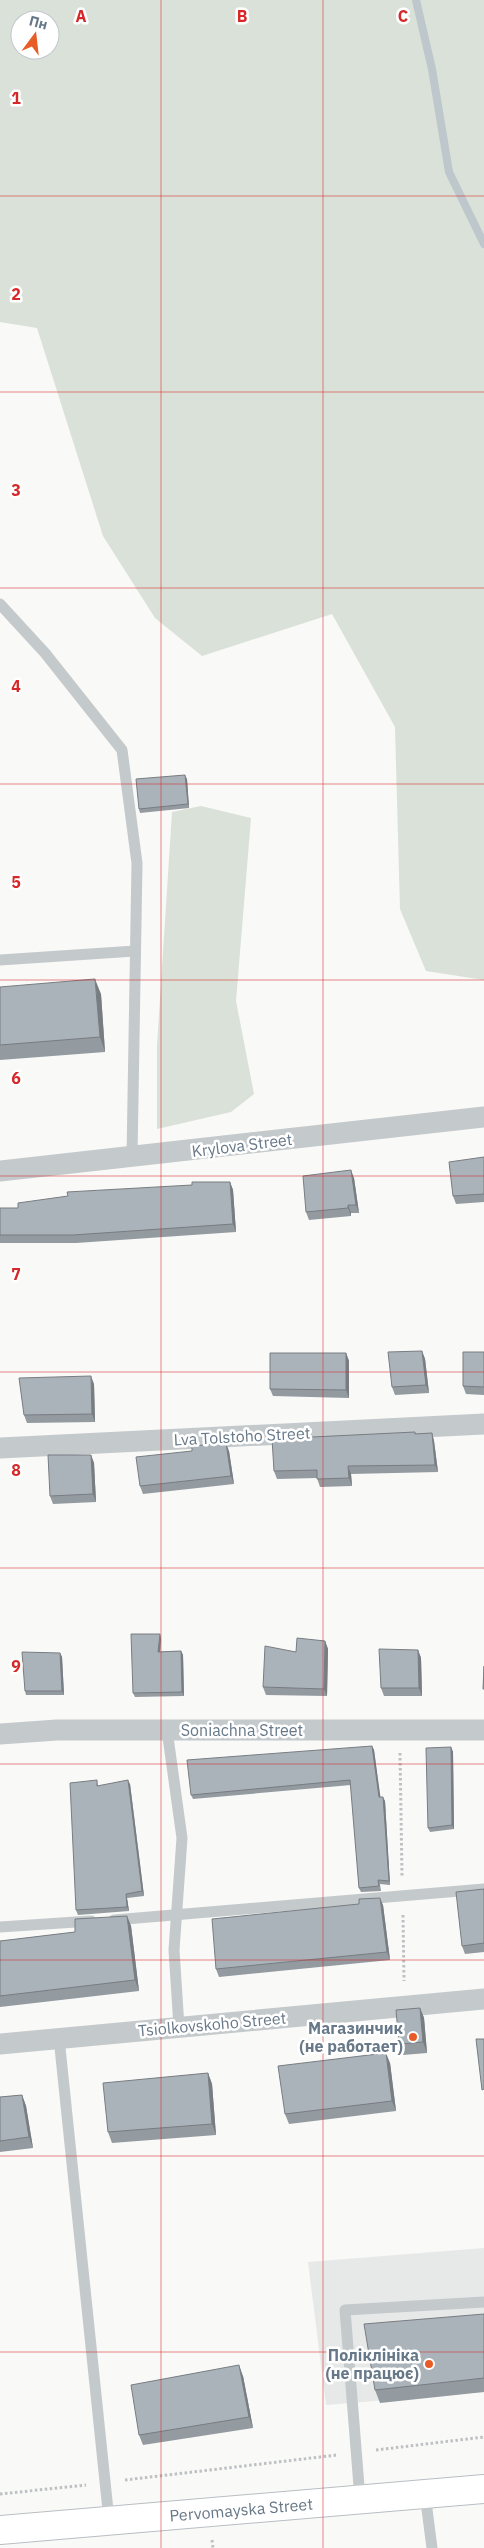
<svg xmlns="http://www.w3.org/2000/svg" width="484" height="2548" font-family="'IBM Plex Sans',sans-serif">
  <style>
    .built { fill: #e7e8e8 }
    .green { fill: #dae1d8; fill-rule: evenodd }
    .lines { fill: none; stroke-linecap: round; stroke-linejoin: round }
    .stream { stroke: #bdc7cc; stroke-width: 8 }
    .secondary-casing { stroke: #b9bec3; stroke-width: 30 }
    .path { stroke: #bec1c4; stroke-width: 3; stroke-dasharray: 2.5 2.5; stroke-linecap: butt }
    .lane { stroke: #c4c9cc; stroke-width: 11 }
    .street { stroke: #c4c9cc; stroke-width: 21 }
    .secondary { stroke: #fff; stroke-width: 28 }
    .wall { fill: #939aa0 }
    .shaded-wall { fill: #787d82 }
    .building { fill: #abb3ba; stroke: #787d82 }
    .grid { fill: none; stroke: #d62828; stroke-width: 1; stroke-opacity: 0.55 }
    .poi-dot { fill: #e85c27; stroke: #fff; stroke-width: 2 }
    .labels { text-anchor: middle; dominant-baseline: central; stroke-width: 5; stroke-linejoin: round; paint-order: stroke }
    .street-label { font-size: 16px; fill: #677888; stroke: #fff }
    .poi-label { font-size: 16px; font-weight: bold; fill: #677888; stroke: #fff; text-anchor: end }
    .grid-label { font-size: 16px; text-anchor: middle; font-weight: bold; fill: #d62828; stroke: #fff; stroke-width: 5; stroke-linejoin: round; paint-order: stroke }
  </style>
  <rect width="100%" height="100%" fill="#f9f9f7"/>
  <polygon class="built" points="484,2248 484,2392 326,2405 308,2262"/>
  <g class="green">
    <path d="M0 0H484V980L426 971 400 909 395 727 332 614 202 656 155 618 103 536 37 328 0 322ZM20 20H50V50H20Z"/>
    <polygon points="201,806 251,818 236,1001 254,1094 231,1112 157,1129 157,1046 172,812"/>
  </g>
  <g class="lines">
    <polyline class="stream" points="416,0 432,69 449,172 484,244"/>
    <defs>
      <g id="secondary">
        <path id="s1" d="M0 2530 484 2489"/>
      </g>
    </defs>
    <use href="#secondary" class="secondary-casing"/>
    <g class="path">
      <polyline points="400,1753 402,1876"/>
      <polyline points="403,1915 404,1981"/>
      <polyline points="376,2450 484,2437"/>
      <polyline points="125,2480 337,2455"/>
      <polyline points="0,2494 86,2485"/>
      <polyline points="212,2540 213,2548"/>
    </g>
    <g class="lane">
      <polyline points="0,604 45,653 122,750 137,863 132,1157"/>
      <polyline points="0,960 135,951"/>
      <polyline points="167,1730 182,1838 174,1950 179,2027"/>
      <polyline points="114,1920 484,1889"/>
      <polyline points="0,1927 91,1921"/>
      <polyline points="59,2038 109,2520"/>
      <polyline points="425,2494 432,2548"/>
      <polyline points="360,2499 345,2310 484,2302"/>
    </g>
    <g class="street">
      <polyline points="0,1171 484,1117"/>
      <polyline points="0,1448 484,1424"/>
      <polyline points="0,1734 57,1730 484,1730"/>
      <polyline points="0,2044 484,1999"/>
    </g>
    <use href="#secondary" class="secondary"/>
  </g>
  <g class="wall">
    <polygon points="187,779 189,808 140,813 139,809"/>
    <polygon points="0,987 101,994 105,1052 0,1060"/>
    <polygon points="484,1157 484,1202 456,1204 453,1196"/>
    <polygon points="354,1178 359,1213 351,1213 351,1216 309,1220 306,1212"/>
    <polygon points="230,1182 233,1190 236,1232 76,1243 0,1243 0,1208 18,1208 192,1185"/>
    <polygon points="422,1351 425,1359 429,1393 395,1395 392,1387"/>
    <polygon points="484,1352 484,1395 466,1394 463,1386"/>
    <polygon points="346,1353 349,1361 349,1398 273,1396 270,1389"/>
    <polygon points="94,1384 95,1422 27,1423 24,1415"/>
    <polygon points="432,1433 434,1441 438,1472 351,1474 352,1486 320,1487 317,1478 277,1479 274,1471 416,1434"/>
    <polygon points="229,1451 234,1484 143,1494 140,1486"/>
    <polygon points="91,1455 94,1463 96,1502 53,1504 50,1496"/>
    <polygon points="160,1634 161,1639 160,1652 181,1651 183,1655 184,1696 135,1697 133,1693"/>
    <polygon points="325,1641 328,1649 327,1696 266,1695 263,1687 296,1652"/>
    <polygon points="418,1650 421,1658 422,1696 384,1696 381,1688"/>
    <polygon points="60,1653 62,1657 64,1695 26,1695 25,1691"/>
    <polygon points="372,1746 374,1750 380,1797 385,1801 390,1885 380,1884 381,1891 361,1892 359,1888 351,1785 193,1799 191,1795"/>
    <polygon points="451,1747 453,1752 454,1829 430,1832 428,1828"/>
    <polygon points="97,1780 98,1786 130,1784 144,1896 127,1898 129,1911 78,1915 76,1910"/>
    <polygon points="484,1889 484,1952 465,1954 462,1946"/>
    <polygon points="383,1905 390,1960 219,1977 216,1969"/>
    <polygon points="127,1916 131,1926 139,1991 0,2007 0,1941 75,1932"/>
    <polygon points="420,2008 424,2018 427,2053 403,2055 399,2044"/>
    <polygon points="390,2063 396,2111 289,2124 285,2114"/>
    <polygon points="208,2073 212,2084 216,2135 112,2143 108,2132"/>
    <polygon points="22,2095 26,2106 33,2148 0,2152 0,2097"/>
    <polygon points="484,2314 484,2392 380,2403 375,2390"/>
    <polygon points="243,2376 253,2428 143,2445 139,2435"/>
  </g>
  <g class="shaded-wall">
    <polygon points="185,775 187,779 189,808 188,804"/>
    <polygon points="95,979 101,994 105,1052 100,1037"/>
    <polygon points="351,1170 354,1178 359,1213 356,1205"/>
    <polygon points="230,1182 233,1190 236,1232 233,1224"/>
    <polygon points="348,1205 351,1213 351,1216 348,1208"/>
    <polygon points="422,1351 425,1359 429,1393 426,1385"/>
    <polygon points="346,1353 349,1361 349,1398 346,1390"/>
    <polygon points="91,1376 94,1384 95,1422 92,1414"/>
    <polygon points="432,1433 434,1441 438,1472 435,1465"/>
    <polygon points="226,1443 229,1451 234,1484 231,1476"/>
    <polygon points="91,1455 94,1463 96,1502 93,1494"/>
    <polygon points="348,1466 351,1474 352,1486 349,1478"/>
    <polygon points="160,1634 161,1639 160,1656 158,1652"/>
    <polygon points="325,1641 328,1649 327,1696 324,1689"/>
    <polygon points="418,1650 421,1658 422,1696 419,1688"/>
    <polygon points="181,1651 183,1655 184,1696 182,1692"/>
    <polygon points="60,1653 62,1657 64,1695 62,1691"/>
    <polygon points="372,1746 374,1750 381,1801 379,1797"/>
    <polygon points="451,1747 453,1752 454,1829 452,1825"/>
    <polygon points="128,1780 130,1784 144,1896 142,1891"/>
    <polygon points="383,1797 385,1801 390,1885 389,1881"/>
    <polygon points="126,1894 127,1898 129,1911 127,1907"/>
    <polygon points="380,1898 383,1905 390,1960 387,1952"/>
    <polygon points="127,1916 131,1926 139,1991 135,1980"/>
    <polygon points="420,2008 424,2018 427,2053 423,2042"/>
    <polygon points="386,2053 390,2063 396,2111 392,2101"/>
    <polygon points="208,2073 212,2084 216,2135 212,2124"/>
    <polygon points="22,2095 26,2106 33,2148 29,2137"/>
    <polygon points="239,2365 243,2376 253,2428 249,2417"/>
  </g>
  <g class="building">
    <polygon points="185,775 188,804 139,809 136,779"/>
    <polygon points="95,979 100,1037 0,1045 0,987"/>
    <polygon points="484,1157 484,1194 453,1196 449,1162"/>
    <polygon points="351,1170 356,1205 348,1205 348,1208 306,1212 303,1176"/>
    <polygon points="192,1182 230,1182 233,1224 73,1235 0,1235 0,1208 18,1208 18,1203 68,1196 67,1192 192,1185"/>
    <polygon points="422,1351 426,1385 392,1387 388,1352"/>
    <polygon points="463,1352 484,1352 484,1387 463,1386"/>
    <polygon points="270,1353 346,1353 346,1390 270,1389"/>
    <polygon points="91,1376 92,1414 24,1415 19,1378"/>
    <polygon points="415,1432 415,1434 432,1433 435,1465 348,1466 349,1478 317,1479 317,1470 274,1471 272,1439"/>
    <polygon points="226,1443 231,1476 140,1486 136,1457 192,1451 192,1446"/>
    <polygon points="48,1455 91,1455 93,1494 50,1496"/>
    <polygon points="131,1634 160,1634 158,1652 181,1651 182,1692 133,1693"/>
    <polygon points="297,1638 325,1641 324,1689 263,1687 265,1646 296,1652"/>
    <polygon points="379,1649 418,1650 419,1688 381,1688"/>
    <polygon points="22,1652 60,1653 62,1691 25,1691"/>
    <polygon points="484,1666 484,1689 483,1689"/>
    <polygon points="372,1746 379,1797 383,1797 389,1881 378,1880 379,1886 359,1888 350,1780 191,1795 187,1760"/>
    <polygon points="451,1747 452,1825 428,1828 426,1748"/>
    <polygon points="97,1780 97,1786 128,1780 142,1891 126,1894 127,1907 76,1910 70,1783"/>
    <polygon points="484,1889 484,1943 462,1946 456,1892"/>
    <polygon points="380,1898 387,1952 216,1969 212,1919 359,1904 359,1899"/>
    <polygon points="127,1916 135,1980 0,1996 0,1941 75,1932 75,1919"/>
    <polygon points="420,2008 423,2042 399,2044 396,2010"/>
    <polygon points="476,2039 484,2039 484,2089 482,2090"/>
    <polygon points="386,2053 392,2101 285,2114 278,2066"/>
    <polygon points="208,2073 212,2124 108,2132 103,2083"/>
    <polygon points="22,2095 29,2137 0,2141 0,2097"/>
    <polygon points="484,2314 484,2378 375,2390 364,2324"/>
    <polygon points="239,2365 249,2417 139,2435 131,2385"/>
  </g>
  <path class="grid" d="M161 0V2548M323 0V2548M0 196H484M0 392H484M0 588H484M0 784H484M0 980H484M0 1176H484M0 1372H484M0 1568H484M0 1764H484M0 1960H484M0 2156H484M0 2352H484"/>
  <g class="poi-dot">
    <circle cx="413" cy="2037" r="5"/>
    <circle cx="429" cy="2364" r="5"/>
  </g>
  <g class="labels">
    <g class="street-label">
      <text transform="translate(242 1145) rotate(-7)">Krylova Street</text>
      <text transform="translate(242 1436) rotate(-3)">Lva Tolstoho Street</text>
      <text x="242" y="1730">Soniachna Street</text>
      <text transform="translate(212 2024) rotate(-5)">Tsiolkovskoho Street</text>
      <text stroke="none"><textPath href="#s1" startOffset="242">Pervomayska Street</textPath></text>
    </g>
    <g class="poi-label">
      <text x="403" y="2028">Магазинчик<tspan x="403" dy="18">(не работает)</tspan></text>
      <text x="419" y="2355">Поліклініка<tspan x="419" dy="18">(не працює)</tspan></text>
    </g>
  </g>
  <g class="grid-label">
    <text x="81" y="22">A</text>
    <text x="242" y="22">B</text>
    <text x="403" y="22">C</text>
    <text x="16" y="104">1</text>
    <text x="16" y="300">2</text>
    <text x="16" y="496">3</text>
    <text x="16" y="692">4</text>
    <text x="16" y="888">5</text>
    <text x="16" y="1084">6</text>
    <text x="16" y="1280">7</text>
    <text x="16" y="1476">8</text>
    <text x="16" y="1672">9</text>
  </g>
  <g transform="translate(35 35) rotate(15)"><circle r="24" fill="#ffffff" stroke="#c2c9cf"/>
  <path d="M0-4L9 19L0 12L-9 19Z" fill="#e85c27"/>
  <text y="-8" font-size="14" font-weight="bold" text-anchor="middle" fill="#677888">Пн</text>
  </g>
</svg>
